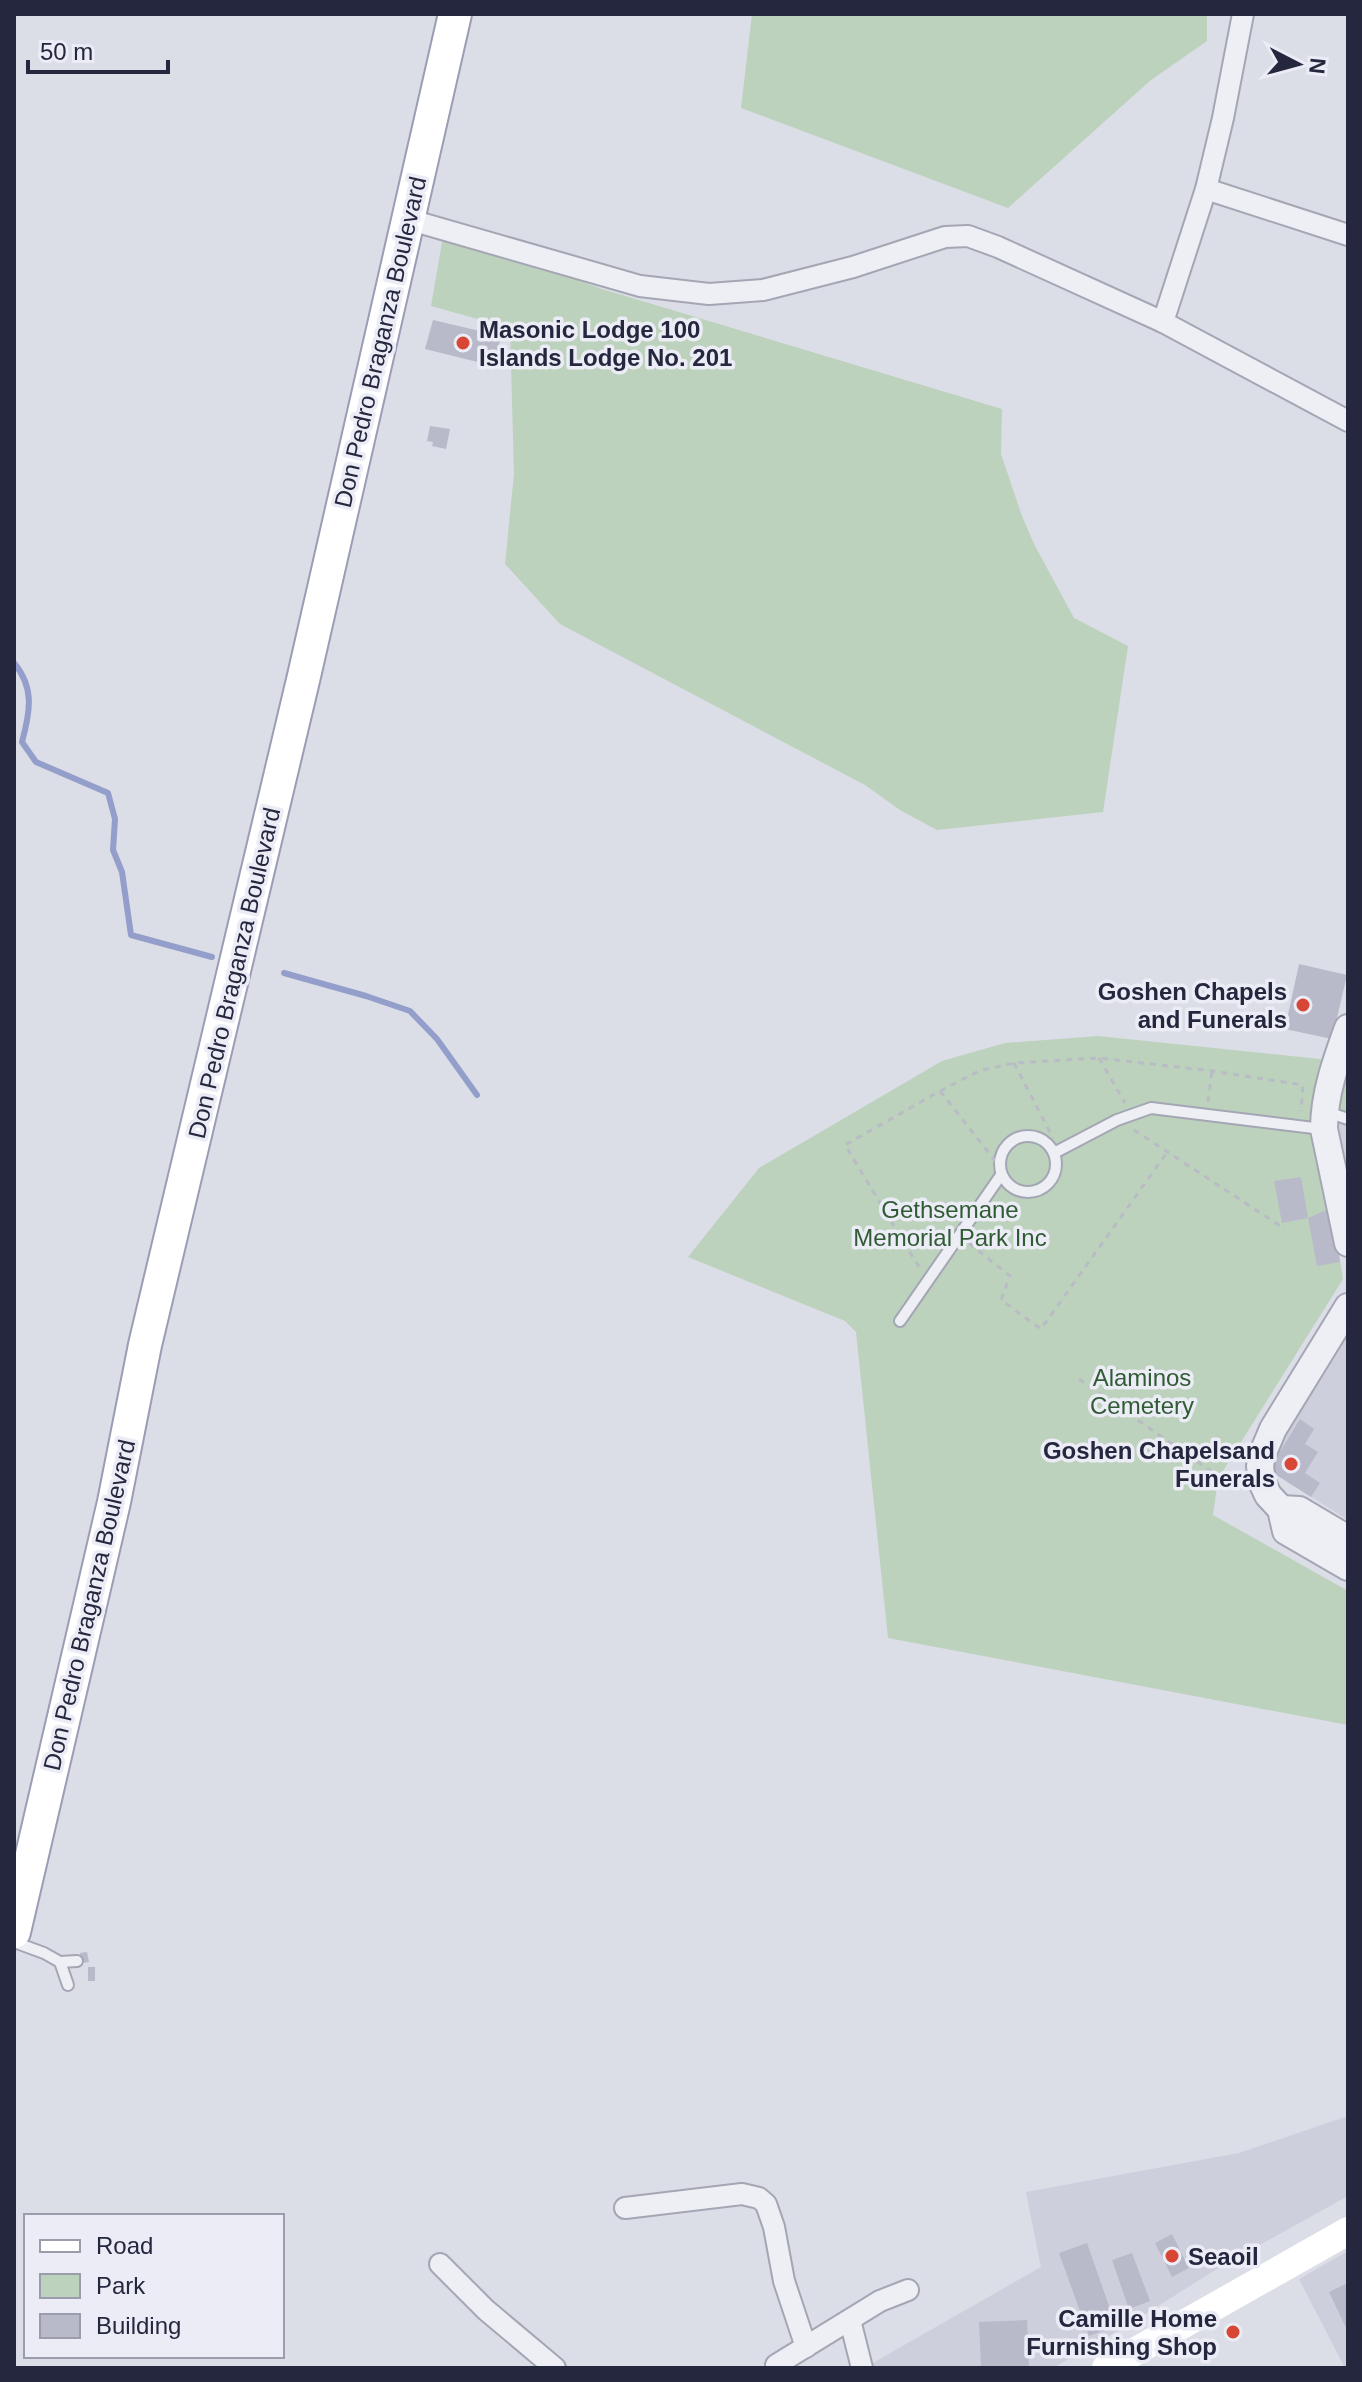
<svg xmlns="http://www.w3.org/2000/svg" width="1362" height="2382" font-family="Helvetica,sans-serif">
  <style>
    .built { fill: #cdcfdc }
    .green { fill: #bcd2bc }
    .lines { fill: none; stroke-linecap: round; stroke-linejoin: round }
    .stream { stroke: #939fca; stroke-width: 6 }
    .building { fill: #b8baca }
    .service-casing { stroke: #a4a6b4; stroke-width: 14 }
    .minor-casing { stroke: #a4a6b4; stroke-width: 24 }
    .tertiary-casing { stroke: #a4a6b4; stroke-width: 30 }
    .primary-casing { stroke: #9a9db4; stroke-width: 36 }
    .path { stroke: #b9bbc5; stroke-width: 3; stroke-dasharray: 6 6; stroke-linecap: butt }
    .service { stroke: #eeeff5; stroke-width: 10 }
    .minor { stroke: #eeeff5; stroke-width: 20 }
    .tertiary { stroke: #eeeff5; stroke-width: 26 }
    .secondary { stroke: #fff; stroke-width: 28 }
    .primary { stroke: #fff; stroke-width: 32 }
    .poi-dot { fill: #d84735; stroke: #ebecf5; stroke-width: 3 }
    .labels { text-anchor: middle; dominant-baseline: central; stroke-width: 7; stroke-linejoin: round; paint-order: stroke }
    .poi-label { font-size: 24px; font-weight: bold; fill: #24273e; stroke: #ebecf5; text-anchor: end }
    .street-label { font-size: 24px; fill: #24273e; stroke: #ebecf5 }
    .park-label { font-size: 24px; fill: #315b34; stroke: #ebecf5 }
  </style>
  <rect width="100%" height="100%" fill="#dbdde7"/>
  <g class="built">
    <polygon points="1337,1120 1348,1128 1348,1207 1337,1168"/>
    <polygon points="1348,1321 1348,1520 1275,1474 1269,1457"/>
    <polygon points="1348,2116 1348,2196 1220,2267 1128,2325 1053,2368 864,2368 1041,2267 1026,2192 1239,2153"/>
    <polygon points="1348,2251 1348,2368 1345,2368 1299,2279"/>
  </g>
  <g class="green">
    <polygon points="752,14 1207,14 1207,41 1151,80 1008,208 741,108"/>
    <polygon points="444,231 602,289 1002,409 1001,454 1022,516 1034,544 1074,618 1128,646 1103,812 937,830 900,810 865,785 560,624 505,564 514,474 510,328 431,306"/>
    <polygon points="1098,1036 1329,1060 1327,1177 1343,1279 1218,1479 1213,1515 1348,1591 1348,1725 888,1638 856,1332 845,1321 688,1257 759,1168 942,1061 1005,1043"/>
    <polygon points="1348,1060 1348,1128 1332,1116"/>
  </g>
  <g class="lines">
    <g class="stream">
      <path d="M14 663C35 688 30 712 22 742L36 762 108 793 115 819 113 850 122 872 131 935 212 957"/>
      <polyline points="284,973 366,996 410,1011 437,1039 477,1095"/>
    </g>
  </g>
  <g class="building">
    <polygon points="433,320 501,336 494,366 425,349"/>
    <polygon points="430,426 450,429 446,449 432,446 433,442 427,441"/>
    <polygon points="1299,964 1347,975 1332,1039 1285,1029"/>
    <polygon points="1301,1177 1308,1218 1282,1223 1274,1181"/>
    <polygon points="1331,1208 1340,1262 1317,1266 1308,1218"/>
    <polygon points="1300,1419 1314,1429 1305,1444 1318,1452 1305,1473 1320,1483 1311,1497 1275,1474 1273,1463"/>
    <polygon points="87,1952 89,1962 82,1963 80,1953"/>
    <rect x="88" y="1967" width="7" height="14"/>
    <polygon points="1172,2234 1189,2268 1172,2277 1155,2243"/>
    <polygon points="1087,2243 1116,2326 1089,2336 1059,2253"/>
    <polygon points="1132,2253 1150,2301 1129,2309 1112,2260"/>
    <polygon points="1348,2283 1348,2332 1329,2292"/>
    <polygon points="1027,2320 1029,2368 981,2368 979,2322"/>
  </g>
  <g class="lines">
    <defs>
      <g id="service">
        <polyline points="1327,1112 1348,1119"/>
        <circle cx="1028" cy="1164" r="28"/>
        <polyline points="1054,1153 1117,1120 1151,1108 1322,1129"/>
        <polyline points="900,1321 1001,1175"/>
        <polyline points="14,1942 44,1953 60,1962 68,1985"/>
        <polyline points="60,1962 77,1961"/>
      </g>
      <g id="minor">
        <polyline points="1206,189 1348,235"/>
        <polyline points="407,219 640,286 709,294 763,290 853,267 945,237 968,236 998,247 1163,322 1348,421"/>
        <polyline points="1163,322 1206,189 1223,118 1243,14"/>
        <polyline points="625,2208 742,2194 759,2198 766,2204 774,2227 784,2281 806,2347"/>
        <polyline points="440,2264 486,2310 555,2368"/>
        <polyline points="850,2320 862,2368"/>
        <polyline points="776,2365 880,2301 908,2290"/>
      </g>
      <g id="tertiary">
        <path d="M1348 1028C1336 1061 1324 1094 1324 1129L1348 1243"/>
        <polyline points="1348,1307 1273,1429 1262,1455 1260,1466 1262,1482 1268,1495 1281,1509 1286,1531 1348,1567"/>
        <polyline points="1281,1509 1299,1510 1348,1539"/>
      </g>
      <polyline id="primary" points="14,1932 114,1502 145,1345 304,676 455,14"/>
    </defs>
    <use href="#service" class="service-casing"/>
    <use href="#minor" class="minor-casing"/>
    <use href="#tertiary" class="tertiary-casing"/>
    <use href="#primary" class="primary-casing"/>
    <g class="path">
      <polyline points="1099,1058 1125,1103"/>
      <polyline points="1014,1063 1053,1138"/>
      <polyline points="940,1091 996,1162"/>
      <polyline points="1208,1102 1212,1071"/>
      <polyline points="1134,1130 1285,1229"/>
      <polyline points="969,1243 1010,1276 1001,1300 1041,1329 1168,1151"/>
      <polyline points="919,1267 845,1145 940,1091 979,1071 1014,1063 1099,1058 1212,1071 1303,1085 1301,1111"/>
      <polyline points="1079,1379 1212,1472 1241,1478"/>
    </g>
    <use href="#service" class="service"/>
    <use href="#minor" class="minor"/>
    <use href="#tertiary" class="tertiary"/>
    <polyline class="secondary" points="1106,2368 1348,2231"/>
    <use href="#primary" class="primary"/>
  </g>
  <g class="poi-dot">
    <circle cx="463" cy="343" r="8"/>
    <circle cx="1303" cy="1005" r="8"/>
    <circle cx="1291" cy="1464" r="8"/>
    <circle cx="1172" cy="2256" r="8"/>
    <circle cx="1233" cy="2332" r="8"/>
  </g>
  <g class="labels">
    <g class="poi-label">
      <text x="479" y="329" text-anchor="start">Masonic Lodge 100<tspan x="479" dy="28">Islands Lodge No. 201</tspan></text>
      <text x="1287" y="991">Goshen Chapels<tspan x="1287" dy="28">and Funerals</tspan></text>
      <text x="1275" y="1450">Goshen Chapelsand<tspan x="1275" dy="28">Funerals</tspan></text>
      <text x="1188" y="2256" text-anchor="start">Seaoil</text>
      <text x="1217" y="2318">Camille Home<tspan x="1217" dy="28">Furnishing Shop</tspan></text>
    </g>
    <g class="street-label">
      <text transform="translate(380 342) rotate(-77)">Don Pedro Braganza Boulevard</text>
      <text transform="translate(234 973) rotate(-77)">Don Pedro Braganza Boulevard</text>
      <text transform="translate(89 1605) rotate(-77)">Don Pedro Braganza Boulevard</text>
    </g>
    <g class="park-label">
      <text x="950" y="1209">Gethsemane<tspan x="950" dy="28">Memorial Park Inc</tspan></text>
      <text x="1142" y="1377">Alaminos<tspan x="1142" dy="28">Cemetery</tspan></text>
    </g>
  </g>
  <rect width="1362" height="2382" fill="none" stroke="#24273e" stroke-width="32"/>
  <rect x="24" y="2214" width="260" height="144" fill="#ebecf5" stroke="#9b9dac" stroke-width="2"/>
  <rect x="40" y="2240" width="40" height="12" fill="#ffffff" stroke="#9b9dac" stroke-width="2"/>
  <text x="96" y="2254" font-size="24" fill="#24273e">Road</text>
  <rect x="40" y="2274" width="40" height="24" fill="#bcd2bc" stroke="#9b9dac" stroke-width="2"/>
  <text x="96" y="2294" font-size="24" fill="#24273e">Park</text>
  <rect x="40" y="2314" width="40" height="24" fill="#b8baca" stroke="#9b9dac" stroke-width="2"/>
  <text x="96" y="2334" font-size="24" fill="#24273e">Building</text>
  <g transform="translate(1298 64) rotate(96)" stroke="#ebecf5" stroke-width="6" paint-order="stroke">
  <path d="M0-6L14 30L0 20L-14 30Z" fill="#24273e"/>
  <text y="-12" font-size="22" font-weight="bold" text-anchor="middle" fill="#24273e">N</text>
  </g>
  <path d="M28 60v12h140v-12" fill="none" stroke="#24273e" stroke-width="4"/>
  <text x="40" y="60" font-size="24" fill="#24273e" stroke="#ebecf5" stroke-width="6" paint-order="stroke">50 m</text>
</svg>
